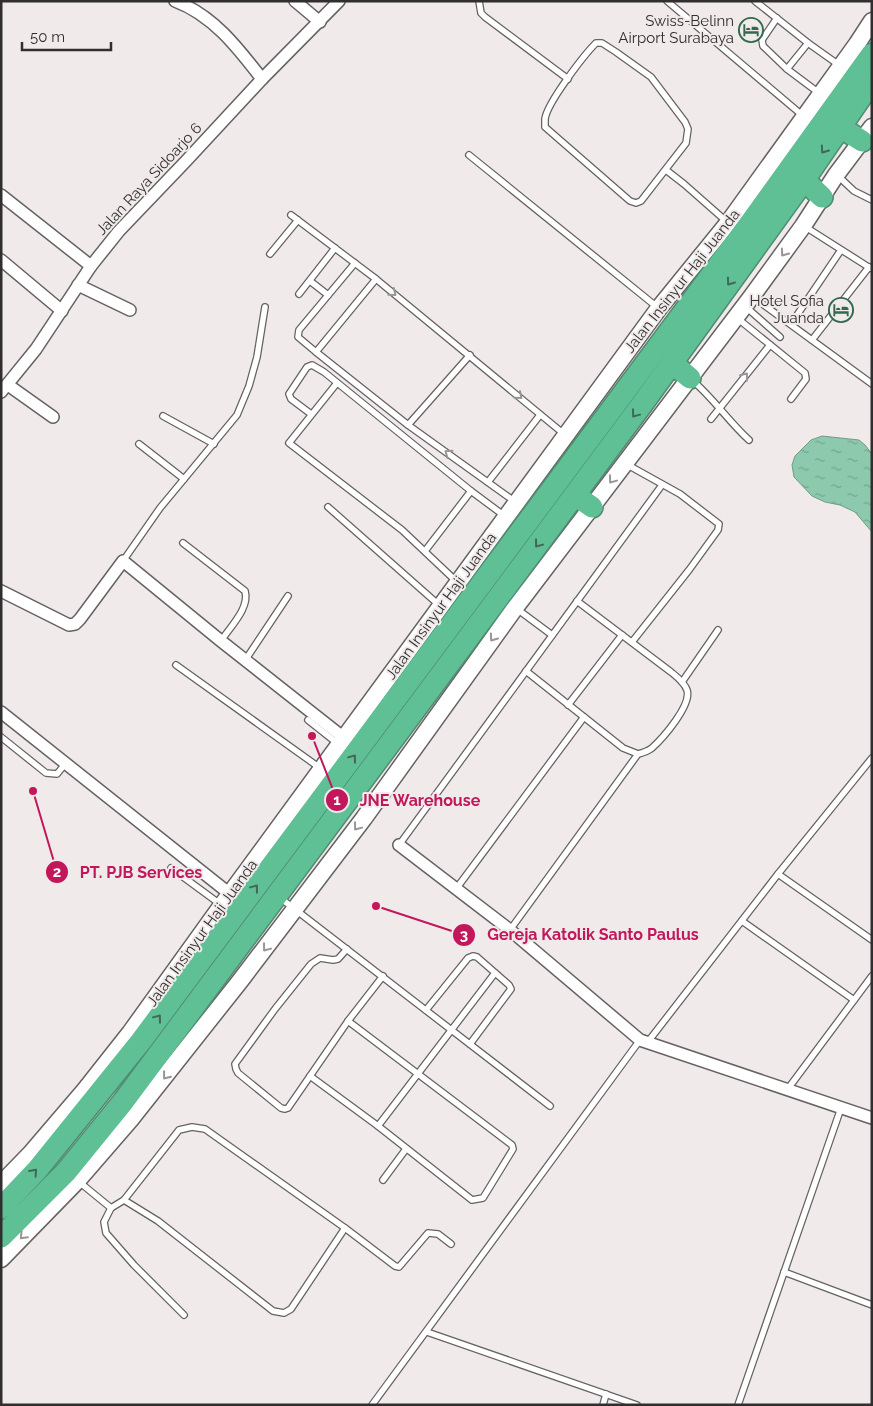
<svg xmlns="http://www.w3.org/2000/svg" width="873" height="1406" font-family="Raleway,sans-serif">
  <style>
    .water { fill: url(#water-ripples); stroke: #719b87 }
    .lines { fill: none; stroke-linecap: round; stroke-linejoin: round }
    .lane-casing { stroke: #666162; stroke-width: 8 }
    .street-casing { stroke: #666162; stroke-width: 14 }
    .secondary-casing { stroke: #666162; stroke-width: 19 }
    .highway-casing { stroke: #4f8c71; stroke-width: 24 }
    .lane { stroke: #fff; stroke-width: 5.5 }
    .street { stroke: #fff; stroke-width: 11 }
    .secondary { stroke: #fff; stroke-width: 16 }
    .highway { stroke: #5fbf95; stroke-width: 21 }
    .oneway { stroke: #436857 }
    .oneway2 { stroke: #989696 }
    .labels { text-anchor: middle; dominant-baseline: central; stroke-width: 4; stroke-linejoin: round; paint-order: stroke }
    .poi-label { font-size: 15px; fill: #302e2e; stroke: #f0eaeb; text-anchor: end }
    .street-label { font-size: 15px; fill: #302e2e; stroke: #f0eaeb }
    .leader { fill: none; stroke: #c2185b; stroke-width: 2 }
    .callout-dot { fill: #c2185b; stroke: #f0eaeb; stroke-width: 2 }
    .mark-label { font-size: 15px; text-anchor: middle; font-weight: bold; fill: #fff }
    .callout-label { font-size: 16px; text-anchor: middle; font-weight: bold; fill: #c2185b; stroke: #f0eaeb; stroke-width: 4; stroke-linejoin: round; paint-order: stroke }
  </style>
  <defs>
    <pattern id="water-ripples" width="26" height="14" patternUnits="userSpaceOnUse" patternTransform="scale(1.25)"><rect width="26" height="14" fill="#8dcaad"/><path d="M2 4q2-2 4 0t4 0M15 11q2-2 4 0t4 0" fill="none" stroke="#74a48d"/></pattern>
  </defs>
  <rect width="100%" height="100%" fill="#f0eaeb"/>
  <polygon class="water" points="822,436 859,440 865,445 872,454 872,532 855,512 840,505 825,502 812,496 794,477 792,465 795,456 811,440"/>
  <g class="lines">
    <defs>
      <g id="lane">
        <polyline points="479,1 481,13 485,17 568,79"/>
        <polyline points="667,1 802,115"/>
        <polyline points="755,1 808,43 839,65"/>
        <polyline points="777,18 762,40 763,46 787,69 819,93"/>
        <path d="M596 43H602L616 52 651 77 685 122 688 129 686 143 641 201 636 203 630 201 545 127C545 126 545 120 545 119 547 103 584 55 596 43Z"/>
        <polyline points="787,69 808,43"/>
        <polyline points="469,155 657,307"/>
        <polyline points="666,170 684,184 726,221"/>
        <polyline points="837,175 854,191 872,200"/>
        <polyline points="291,215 376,279 564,434"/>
        <polyline points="804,226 870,268"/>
        <polyline points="270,254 298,220"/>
        <polyline points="355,263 299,330 298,337 316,352 408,425 514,501"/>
        <polyline points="310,281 328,295"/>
        <polyline points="299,294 335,248"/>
        <polyline points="753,297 872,384"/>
        <polyline points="746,307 780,337"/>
        <polyline points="737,318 805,373 806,379 791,399"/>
        <polyline points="791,324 841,250"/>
        <polyline points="812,340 869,267"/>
        <polyline points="316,352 376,279"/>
        <path d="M693 381C714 399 729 422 749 440"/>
        <polyline points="337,383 289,443 402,530 457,582"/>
        <polyline points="311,414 291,399 289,394 307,367 312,365 324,372 471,491 506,517"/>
        <polyline points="163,416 214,444"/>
        <polyline points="711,419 770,345"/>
        <polyline points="408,425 470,355"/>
        <polyline points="139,444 184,479"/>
        <polyline points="626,464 680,494 719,524 718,530 689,570 632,642"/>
        <polyline points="488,482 540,415"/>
        <polyline points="328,507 439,605"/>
        <path d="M183 543 245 591C250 608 230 627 221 641"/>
        <polyline points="425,551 471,491"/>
        <polyline points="123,561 160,508 237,415 249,386 257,357 265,307"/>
        <polyline points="517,609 552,635"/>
        <polyline points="246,659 288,596"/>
        <polyline points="176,665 320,768"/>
        <polyline points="526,671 623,748 638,754"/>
        <polyline points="682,682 718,630"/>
        <polyline points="568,705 622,635"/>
        <polyline points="308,720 337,743"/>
        <polyline points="1,737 46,773 57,774 66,763"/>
        <polyline points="399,845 662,485"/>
        <polyline points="171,868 220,904"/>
        <polyline points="778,874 872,940"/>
        <polyline points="456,889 584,717"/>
        <polyline points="279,897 550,1106"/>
        <polyline points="742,921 854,1000"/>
        <path d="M510 930 638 754C642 753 648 751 652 748 663 738 692 705 687 690 684 682 677 677 671 672L577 601"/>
        <polyline points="347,949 338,959 333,960 320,958 311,964 275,1009 235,1064 236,1069 238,1073 281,1108 285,1109 288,1108 348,1021 383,976"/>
        <polyline points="426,1010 468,958 473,956 477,957 509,985 511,989 470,1044"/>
        <polyline points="647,1043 778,874 872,758"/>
        <polyline points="310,1076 378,1126 472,1200 483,1198 513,1149 512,1145 348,1021"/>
        <polyline points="787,1090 872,976"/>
        <polyline points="378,1126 495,973"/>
        <polyline points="383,1180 406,1149"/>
        <polyline points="78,1181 111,1208"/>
        <polyline points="124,1200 179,1130 192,1127 205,1129 345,1228 395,1266 399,1267 428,1233 438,1234 451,1244"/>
        <polyline points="784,1272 872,1305"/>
        <polyline points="184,1315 134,1265 106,1233 104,1222 111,1208 124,1200 158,1221 273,1311 284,1313 291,1309 345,1228"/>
        <polyline points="427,1332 637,1405"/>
        <polyline points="372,1405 640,1040"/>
        <polyline points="603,1405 606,1394"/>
        <polyline points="738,1405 841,1108"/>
      </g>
      <g id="street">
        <path d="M175 1C213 15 238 48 262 79"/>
        <polyline points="295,1 320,22"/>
        <polyline points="1,195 91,266"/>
        <polyline points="1,260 62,311"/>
        <polyline points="78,285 130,310"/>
        <polyline points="8,385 53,417"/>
        <polyline points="1,392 36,349 91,266 119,231 186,161 262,79 339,1"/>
        <polyline points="1,591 69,625 75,624 80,619 123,561 221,641 344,738"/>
        <polyline points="1,712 230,894"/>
        <polyline points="399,845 510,930 640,1040 872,1118"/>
      </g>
      <g id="secondary">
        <polyline points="1,1184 32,1152 85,1090 130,1033 230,894 659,308 728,223 857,44 872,21"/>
        <polyline points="1,1259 78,1180 130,1120 240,981 364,818 515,608 752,296 803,226 836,175 872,127"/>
      </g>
      <g id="highway">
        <polyline points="840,127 862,141"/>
        <polyline points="804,180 822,197"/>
        <polyline points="672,363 690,378"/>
        <polyline points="575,495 592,507"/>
        <polyline points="1,1208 37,1170 141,1041 751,222 872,54"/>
        <polyline points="1,1237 66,1172 123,1102 643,403 804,180 872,81"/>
      </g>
    </defs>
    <use href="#lane" class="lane-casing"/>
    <use href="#street" class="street-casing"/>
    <use href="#secondary" class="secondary-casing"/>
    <use href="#highway" class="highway-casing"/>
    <use href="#lane" class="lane"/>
    <use href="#street" class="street"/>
    <use href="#secondary" class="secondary"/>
    <use href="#highway" class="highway"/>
  </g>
  <defs><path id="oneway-chevron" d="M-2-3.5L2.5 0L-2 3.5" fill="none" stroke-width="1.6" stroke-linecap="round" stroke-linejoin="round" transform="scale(1.25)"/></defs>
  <g class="oneway">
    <use href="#oneway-chevron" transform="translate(824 150) rotate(125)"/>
    <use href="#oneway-chevron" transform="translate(730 282) rotate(126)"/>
    <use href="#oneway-chevron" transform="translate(635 414) rotate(127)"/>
    <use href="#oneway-chevron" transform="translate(538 544) rotate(127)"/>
    <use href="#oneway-chevron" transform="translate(353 758) rotate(-53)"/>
    <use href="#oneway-chevron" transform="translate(255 888) rotate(-53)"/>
    <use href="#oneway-chevron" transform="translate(158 1018) rotate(-53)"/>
    <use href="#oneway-chevron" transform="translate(34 1172) rotate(-48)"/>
  </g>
  <g class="oneway2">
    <use href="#oneway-chevron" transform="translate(784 253) rotate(126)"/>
    <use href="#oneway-chevron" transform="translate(393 293) rotate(39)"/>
    <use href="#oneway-chevron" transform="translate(745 376) rotate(-52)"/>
    <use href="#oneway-chevron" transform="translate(519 396) rotate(41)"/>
    <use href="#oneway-chevron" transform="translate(448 453) rotate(-145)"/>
    <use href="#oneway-chevron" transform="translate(612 480) rotate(127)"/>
    <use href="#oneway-chevron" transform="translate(493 638) rotate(126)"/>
    <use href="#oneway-chevron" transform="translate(357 827) rotate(127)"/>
    <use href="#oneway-chevron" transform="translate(266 948) rotate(127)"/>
    <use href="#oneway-chevron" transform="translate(166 1076) rotate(128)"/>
    <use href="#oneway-chevron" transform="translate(23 1236) rotate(134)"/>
  </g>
  <defs>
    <symbol id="hotel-ring" viewBox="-11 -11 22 22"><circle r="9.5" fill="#f0eaeb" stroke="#316a51" stroke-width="1.5"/><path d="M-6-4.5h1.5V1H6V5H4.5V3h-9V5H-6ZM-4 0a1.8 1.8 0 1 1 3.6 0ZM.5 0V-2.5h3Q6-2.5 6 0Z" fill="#316a51"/></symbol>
  </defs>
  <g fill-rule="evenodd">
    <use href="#hotel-ring" x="737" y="16" width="28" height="28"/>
    <use href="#hotel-ring" x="827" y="296" width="28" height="28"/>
  </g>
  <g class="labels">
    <g class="poi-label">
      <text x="734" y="21">Swiss-Belinn<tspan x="734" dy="17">Airport Surabaya</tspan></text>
      <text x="824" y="301">Hotel Sofia<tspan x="824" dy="17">Juanda</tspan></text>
    </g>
    <g class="street-label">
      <text transform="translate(149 179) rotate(-47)">Jalan Raya Sidoarjo 6</text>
      <text transform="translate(682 281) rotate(-52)">Jalan Insinyur Haji Juanda</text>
      <text transform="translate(441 606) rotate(-54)">Jalan Insinyur Haji Juanda</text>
      <text transform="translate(202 933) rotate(-54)">Jalan Insinyur Haji Juanda</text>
    </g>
  </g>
  <path class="leader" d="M312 736L337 800M33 791L57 872M376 906L464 935"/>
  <g class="callout-dot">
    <circle cx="312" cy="736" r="5"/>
    <circle cx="33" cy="791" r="5"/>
    <circle cx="376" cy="906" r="5"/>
    <circle cx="337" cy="800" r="12"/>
    <circle cx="57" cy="872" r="12"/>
    <circle cx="464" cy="935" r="12"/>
  </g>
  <g class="mark-label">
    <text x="337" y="805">1</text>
    <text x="57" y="877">2</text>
    <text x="464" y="940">3</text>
  </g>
  <g class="callout-label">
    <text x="420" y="806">JNE Warehouse</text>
    <text x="141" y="878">PT. PJB Services</text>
    <text x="593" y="940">Gereja Katolik Santo Paulus</text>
  </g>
  <rect width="873" height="1406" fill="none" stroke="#302e2e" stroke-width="5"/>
  <path d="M22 42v8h89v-8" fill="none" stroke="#302e2e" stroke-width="2.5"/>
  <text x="30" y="42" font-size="15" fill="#302e2e" stroke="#f0eaeb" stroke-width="4" paint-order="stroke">50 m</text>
</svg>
